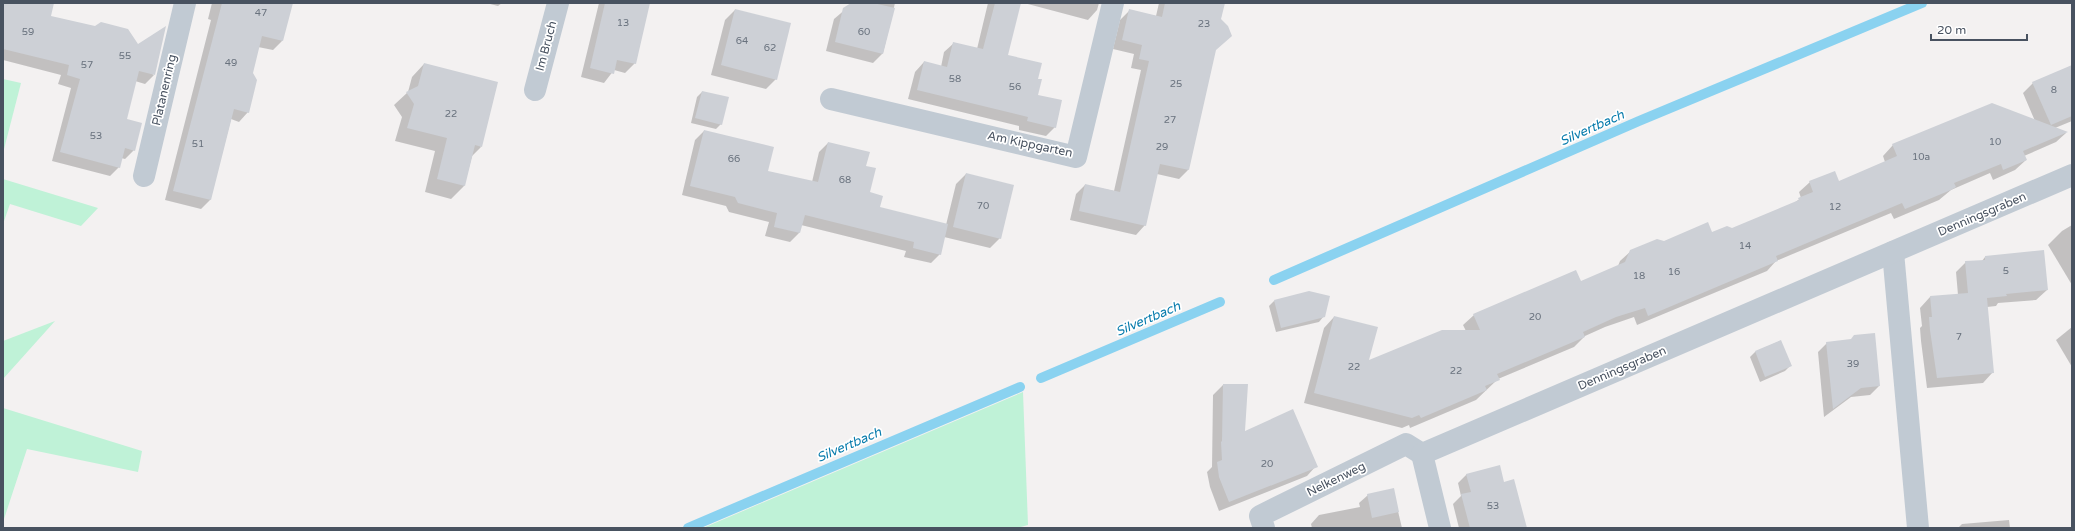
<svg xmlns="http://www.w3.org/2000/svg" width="2075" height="531" font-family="'Varela Round',sans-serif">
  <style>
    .green { fill: #bff2d7 }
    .shadow { fill: #0003 }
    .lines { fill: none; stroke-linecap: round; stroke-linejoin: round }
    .stream { stroke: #8ad2f0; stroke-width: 10 }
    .building { fill: #cdd0d6 }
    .minor { stroke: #c1cad3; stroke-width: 22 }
    .labels { text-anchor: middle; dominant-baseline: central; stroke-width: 3.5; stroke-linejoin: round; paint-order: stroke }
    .number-label { font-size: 10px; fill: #69727e }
    .street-label { font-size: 12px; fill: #485260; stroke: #fff }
    .water-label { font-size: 13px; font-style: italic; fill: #077bac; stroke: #fff }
  </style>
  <rect width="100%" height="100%" fill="#f3f1f1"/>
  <g class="green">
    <polygon points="3,79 21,83 3,153"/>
    <polygon points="3,179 98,208 81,226 10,204 3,224"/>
    <polygon points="55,321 3,379 3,341"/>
    <polygon points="1023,392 1028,525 1017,528 703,528"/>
    <polygon points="3,408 142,451 138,472 27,449 3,522"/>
  </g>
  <g class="shadow">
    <polygon points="3,3 53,3 49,16 154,75 145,84 135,81 126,120 134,150 125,159 121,158 119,167 110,176 52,161 71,88 58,84 61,75 3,60"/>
    <polygon points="212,3 292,3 282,41 273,50 258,47 252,73 248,112 239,122 231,119 210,200 201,209 165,200 211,20 208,19"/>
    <polygon points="486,3 502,3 498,6"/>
    <polygon points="599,3 649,3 635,63 625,73 614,70 604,83 581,77"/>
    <polygon points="853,3 895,3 883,53 873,63 826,51 834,19"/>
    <polygon points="988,3 1020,3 1007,56 1037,79 1037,95 1055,127 1046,136 1019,130 1019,126 908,99 915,72 924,62 941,67 944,52 954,43 977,49"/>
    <polygon points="1024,3 1099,3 1097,10 1088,20"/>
    <polygon points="1159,3 1224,3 1188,170 1179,179 1157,174 1145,225 1136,235 1070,220 1076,194 1085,185 1114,191 1141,70 1131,68 1134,54 1113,49 1120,20 1129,11 1156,16"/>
    <polygon points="735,10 776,79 766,89 711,75 725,20"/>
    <polygon points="424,64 481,147 472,156 464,186 451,199 425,192 435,151 395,141 402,117 394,105 408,92 412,77"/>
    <polygon points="2072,72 2072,121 2055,128 2066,133 2056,142 2024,156 2026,160 2015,170 1993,180 1990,173 1951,190 1939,200 1894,219 1891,213 1776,261 1767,271 1637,325 1634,317 1605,327 1585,336 1574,347 1498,379 1476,400 1410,428 1409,425 1402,428 1304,403 1324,328 1334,317 1368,361 1466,331 1463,325 1474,315 1580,283 1618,266 1620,261 1631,251 1732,229 1794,203 1801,198 1799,192 1810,182 1839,182 1885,162 1883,156 1893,145 2035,121 2023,93 2033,83"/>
    <polygon points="702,92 721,124 716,129 691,123 697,97"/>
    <polygon points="704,131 766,172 812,182 819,152 828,143 865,167 868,193 879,208 946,225 956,184 966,174 1000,238 990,248 944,237 940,254 931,263 904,257 906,251 801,225 799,233 790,242 765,236 769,222 729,212 726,206 682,195 695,140"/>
    <polygon points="2072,225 2072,285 2048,245 2062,231"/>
    <polygon points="1985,257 2047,290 2036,300 1998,303 1996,306 1987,307 1993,372 1983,383 1927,388 1921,341 1920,328 1922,326 1920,308 1930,297 1958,295 1956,272 1966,262 1982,261"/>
    <polygon points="1274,301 1324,316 1319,322 1276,332 1269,306"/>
    <polygon points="2072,327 2072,367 2056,340"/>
    <polygon points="1780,341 1790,366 1785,371 1760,382 1750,357 1755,352"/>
    <polygon points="1827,343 1879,386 1870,395 1851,397 1824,417 1818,352"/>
    <polygon points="1223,385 1244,432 1316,466 1307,476 1219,511 1210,487 1207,472 1212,467 1213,395"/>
    <polygon points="1467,474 1504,483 1526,528 1459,528 1453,504 1461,496 1458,483"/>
    <polygon points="1393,490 1402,528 1312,528 1311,524 1319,515 1360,507 1359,503 1368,495"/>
    <polygon points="2009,520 2010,528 1958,528 1962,524"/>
  </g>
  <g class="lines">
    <g class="stream">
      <polyline points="1274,280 1639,121 1922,3"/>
      <polyline points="1041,378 1220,302"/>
      <polyline points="688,528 1020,387"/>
    </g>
  </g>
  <g class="building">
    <polygon points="3,3 54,3 51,16 95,26 101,22 128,29 138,44 166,26 155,75 139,71 127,119 142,123 135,151 125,148 120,168 60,152 80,79 67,75 69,65 3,49"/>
    <polygon points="222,3 293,3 283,41 262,36 253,73 257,80 249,113 234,109 211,200 173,191"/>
    <polygon points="605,3 650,3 636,64 617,60 614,74 590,68"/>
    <polygon points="851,3 873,3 895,8 883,54 835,42 843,8"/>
    <polygon points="995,3 1021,3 1008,55 1042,63 1038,79 1042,79 1038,95 1062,100 1056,128 1027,121 1028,117 917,90 924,61 947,67 953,42 983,49"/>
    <polygon points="1165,3 1225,3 1221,19 1228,26 1232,36 1216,50 1189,170 1160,164 1146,226 1079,211 1085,184 1120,192 1149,61 1139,59 1142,45 1122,40 1129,9 1162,17"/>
    <polygon points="735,9 791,23 777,80 721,65"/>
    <polygon points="424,63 498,82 482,147 475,145 465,186 437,179 447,138 407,128 414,104 406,92 418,86"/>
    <polygon points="2072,65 2072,116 2051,125 2032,82"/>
    <polygon points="702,91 729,97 722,125 695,118"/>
    <polygon points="1992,103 2068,132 2023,151 2027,160 2003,170 2001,164 1954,183 1956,187 1951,190 1905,209 1902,203 1776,256 1778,261 1648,316 1645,308 1616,317 1583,332 1585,337 1497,374 1500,380 1485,386 1487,390 1421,418 1419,415 1412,418 1314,393 1334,316 1378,327 1369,360 1442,330 1480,330 1473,314 1576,270 1581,281 1625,262 1630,250 1657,239 1664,241 1708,222 1712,232 1727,226 1732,228 1799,200 1798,198 1813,192 1809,181 1835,171 1839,181 1897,156 1892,144"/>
    <polygon points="704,130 774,147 768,171 818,182 828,142 870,152 866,166 876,168 870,192 883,196 880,207 948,224 941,255 913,248 914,242 805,215 800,233 774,227 777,213 738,203 735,197 690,186"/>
    <polygon points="966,173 1014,185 1001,239 953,227"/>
    <polygon points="2044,250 2048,290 2006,294 2007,296 1987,298 1994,373 1937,378 1930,330 1929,317 1932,317 1930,296 1968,293 1965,261 1985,260 1985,256"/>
    <polygon points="1309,291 1330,296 1325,317 1281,328 1274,300"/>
    <polygon points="1875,333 1880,386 1861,388 1833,409 1826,342 1851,339 1854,335"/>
    <polygon points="1781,340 1792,366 1765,377 1755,351"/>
    <polygon points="1223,384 1248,384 1245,431 1293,409 1318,467 1229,502 1219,477 1217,462 1222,460 1221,442 1222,441"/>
    <polygon points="1500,465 1504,482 1514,479 1527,528 1470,528 1461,494 1471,492 1466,474"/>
    <polygon points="1394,488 1399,512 1372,518 1367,494"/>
  </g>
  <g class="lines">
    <g class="minor">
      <polyline points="535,90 558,3"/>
      <polyline points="831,99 1076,157 1113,3"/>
      <polyline points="144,176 185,3"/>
      <polyline points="1893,252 1918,528"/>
      <polyline points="1264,528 1260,516 1406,444 1422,454"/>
      <polyline points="1440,528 1422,454 2072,175"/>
    </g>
  </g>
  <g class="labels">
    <g class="number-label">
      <text x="261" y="13">47</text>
      <text x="623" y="23">13</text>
      <text x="1204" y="24">23</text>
      <text x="28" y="32">59</text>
      <text x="864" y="32">60</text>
      <text x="742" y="41">64</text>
      <text x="770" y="48">62</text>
      <text x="125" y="56">55</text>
      <text x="231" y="63">49</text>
      <text x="87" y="65">57</text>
      <text x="955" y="79">58</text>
      <text x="1176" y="84">25</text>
      <text x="1015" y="87">56</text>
      <text x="2054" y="90">8</text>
      <text x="451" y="114">22</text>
      <text x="1170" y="120">27</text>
      <text x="96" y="136">53</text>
      <text x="1995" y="142">10</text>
      <text x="198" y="144">51</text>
      <text x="1162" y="147">29</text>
      <text x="1921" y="157">10a</text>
      <text x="734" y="159">66</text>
      <text x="845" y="180">68</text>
      <text x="983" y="206">70</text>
      <text x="1835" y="207">12</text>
      <text x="1745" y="246">14</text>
      <text x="2006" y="271">5</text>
      <text x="1674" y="272">16</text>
      <text x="1639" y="276">18</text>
      <text x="1535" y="317">20</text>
      <text x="1959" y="337">7</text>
      <text x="1853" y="364">39</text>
      <text x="1354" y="367">22</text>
      <text x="1456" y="371">22</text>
      <text x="1267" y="464">20</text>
      <text x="1493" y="506">53</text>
    </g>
    <g class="street-label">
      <text transform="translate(546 46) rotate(-75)">Im Bruch</text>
      <text transform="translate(164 90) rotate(-77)">Platanenring</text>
      <text transform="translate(1030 144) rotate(12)">Am Kippgarten</text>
      <text transform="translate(1982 214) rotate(-23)">Denningsgraben</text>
      <text transform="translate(1622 368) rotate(-23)">Denningsgraben</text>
      <text transform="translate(1336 479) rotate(-26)">Nelkenweg</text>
    </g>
    <g class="water-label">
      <text transform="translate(1592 128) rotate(-24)">Silvertbach</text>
      <text transform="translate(1148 319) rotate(-23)">Silvertbach</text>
      <text transform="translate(849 445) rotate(-23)">Silvertbach</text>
    </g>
  </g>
  <rect width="2075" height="531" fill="none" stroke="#485260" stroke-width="8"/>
  <path d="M1931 34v6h96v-6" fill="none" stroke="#485260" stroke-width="2"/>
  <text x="1937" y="34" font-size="12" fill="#485260" stroke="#ffffff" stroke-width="3" paint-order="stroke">20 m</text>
</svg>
